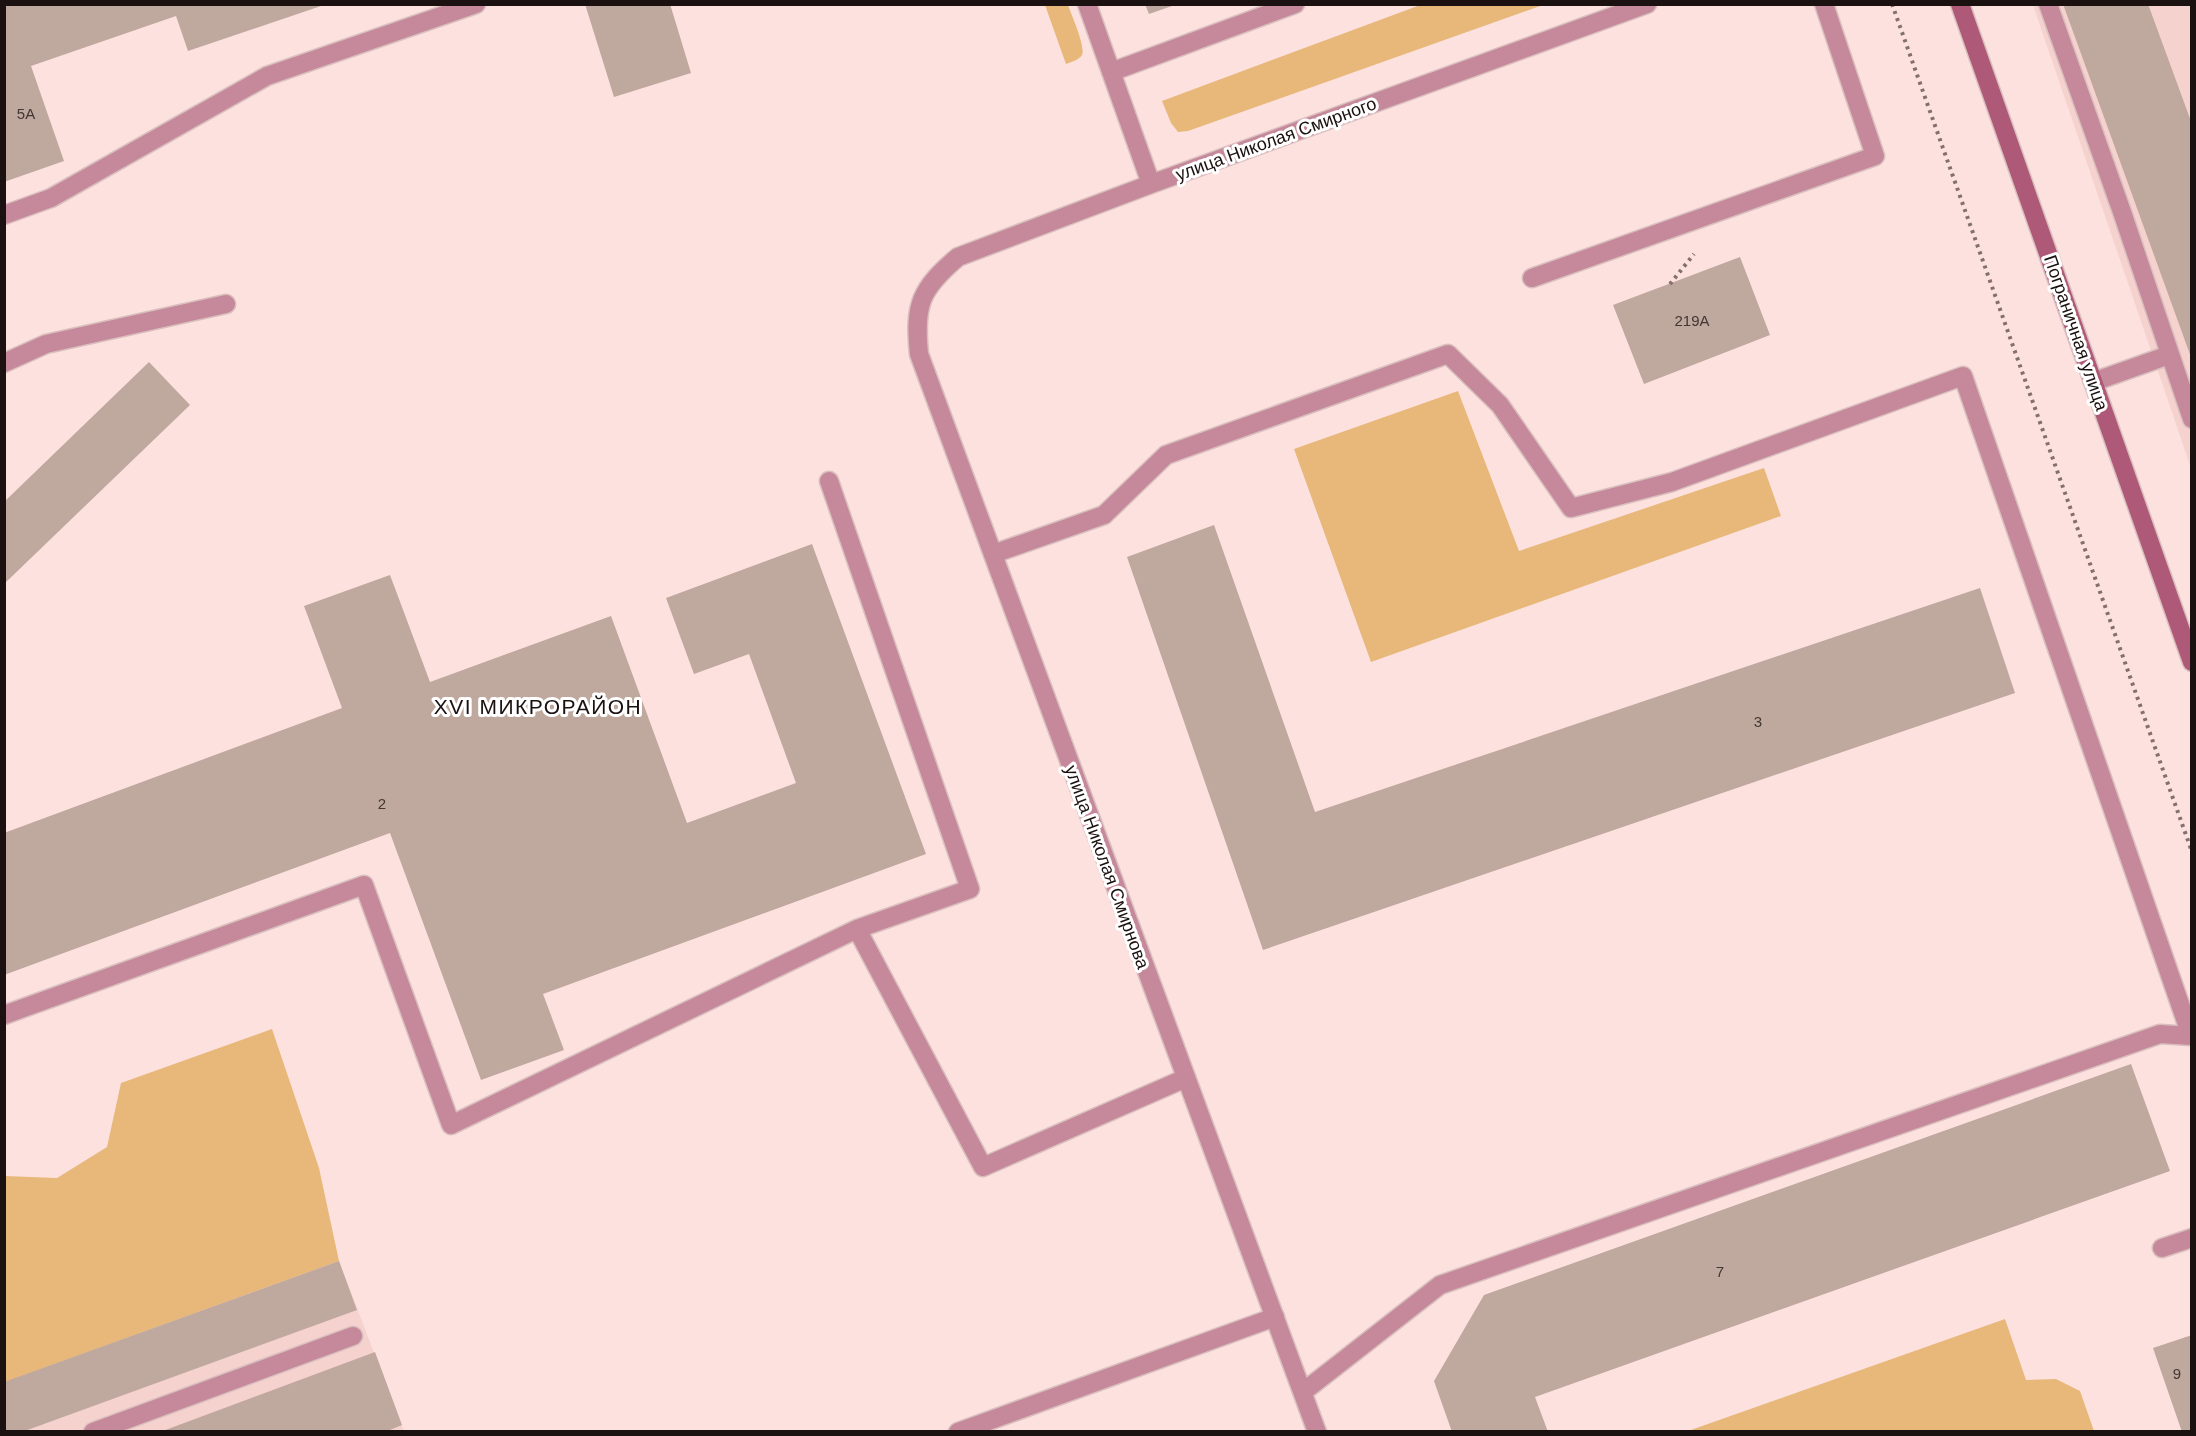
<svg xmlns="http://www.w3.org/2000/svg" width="2196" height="1436" viewBox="0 0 2196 1436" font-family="Helvetica,sans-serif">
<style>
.built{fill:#f6d2cf}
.green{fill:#e7b879}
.building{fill:#bfa89d}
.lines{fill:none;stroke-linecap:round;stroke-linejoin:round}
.lane-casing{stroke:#d9c0be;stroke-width:21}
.street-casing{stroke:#d9c0be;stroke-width:21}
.secondary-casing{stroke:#d9c0be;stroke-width:21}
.path{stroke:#81706e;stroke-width:4;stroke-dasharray:3 4.5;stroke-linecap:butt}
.lane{stroke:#c6899c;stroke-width:18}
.street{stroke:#c6899c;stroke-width:18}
.secondary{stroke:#af5978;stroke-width:18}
.labels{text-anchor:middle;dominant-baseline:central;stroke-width:6;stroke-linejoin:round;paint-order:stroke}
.number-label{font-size:15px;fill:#433733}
.street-label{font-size:18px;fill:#1a1110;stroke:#fff}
.quarter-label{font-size:21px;letter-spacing:1.5px;fill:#1a1110;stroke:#fff}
</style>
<rect width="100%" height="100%" fill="#fde1df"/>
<!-- built -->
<path class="built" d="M2033,5H2191V468Z
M339,1261L404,1431L5,1432V1382Z"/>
<!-- green -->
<path class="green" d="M1423,4L1543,5L1188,131L1178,132L1171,123L1162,101Z
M1045,5H1068C1071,14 1086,47 1082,55C1079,60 1071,62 1066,64Z
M1458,391L1519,551L1764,468L1781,516L1371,662L1294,449Z
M272,1029L319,1168L339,1261L5,1382V1176L57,1178L107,1147L121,1083Z
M2005,1319L2026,1380L2056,1379L2080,1391L2094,1431H1688Z"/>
<!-- building -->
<path class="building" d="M4,4H324V5L188,51L176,16L31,66L64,161L4,182Z
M585,4H670L691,73L614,97Z
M1145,4H1175V5L1149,14Z
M2063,4H2148L2192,124V360Z
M1740,257L1770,335L1644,384L1613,305Z
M149,362L190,405L4,584V502Z
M1214,525L1315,812L1980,588L2015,693L1263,950L1127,557Z
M812,544L926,854L543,994L564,1050L481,1080L390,833L4,975V833L342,708L304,606L390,575L430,682L611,616L687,823L796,783L749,654L694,674L666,598Z
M2131,1064L2170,1171L1535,1397L1548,1432H1452L1434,1381L1484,1295Z
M339,1261L357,1310L22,1432H4V1382Z
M2192,1335V1432H2182L2153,1348Z
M375,1352L402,1425L385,1432H160Z"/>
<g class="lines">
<!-- lane casing -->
<g class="lane-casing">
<path id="lane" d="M2048,4L2122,212L2192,419
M4,215L51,198L267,76L476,4
M1532,278L1875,156L1824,4
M4,363L46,344L226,304
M2093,382L2169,355
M993,554L1104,515L1166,455L1448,354L1500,405L1571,508L1672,482L1963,376L2191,1036L2160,1034L1440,1285L1303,1392
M857,929L983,1167L1186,1078
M4,1015L364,885L451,1125L857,929L970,889L829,481
M2162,1248L2192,1238
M93,1432L353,1336
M958,1432L1275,1317"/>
</g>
<!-- street casing -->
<g class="street-casing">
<path id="street" d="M1087,4L1151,184
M1111,72L1295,4
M1317,1432L919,354C914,305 920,289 958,257L1151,184L1647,4"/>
</g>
<!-- secondary casing -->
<g class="secondary-casing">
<path id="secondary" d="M1960,4L2192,662"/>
</g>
<!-- path -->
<path class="path" d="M1892,4L2192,852
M1670,284L1694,254"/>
<!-- lane -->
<use href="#lane" class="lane"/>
<!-- street -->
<use href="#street" class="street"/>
<!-- secondary -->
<use href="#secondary" class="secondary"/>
</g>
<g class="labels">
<!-- number labels -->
<g class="number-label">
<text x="26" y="113">5А</text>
<text x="1692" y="320">219А</text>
<text x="1758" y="721">3</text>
<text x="382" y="803">2</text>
<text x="1720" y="1271">7</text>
<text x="2177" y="1373">9</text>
</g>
<!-- street labels -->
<g class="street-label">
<text transform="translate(1276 139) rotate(-20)">улица Николая Смирного</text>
<text transform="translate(2076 333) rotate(71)">Пограничная улица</text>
<text transform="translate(1107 867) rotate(70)">улица Николая Смирнова</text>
</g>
<!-- quarter labels -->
<g class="quarter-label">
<text x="538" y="706">XVI МИКРОРАЙОН</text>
</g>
</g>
<!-- border -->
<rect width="2196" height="1436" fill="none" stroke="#1a1110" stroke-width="12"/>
</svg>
